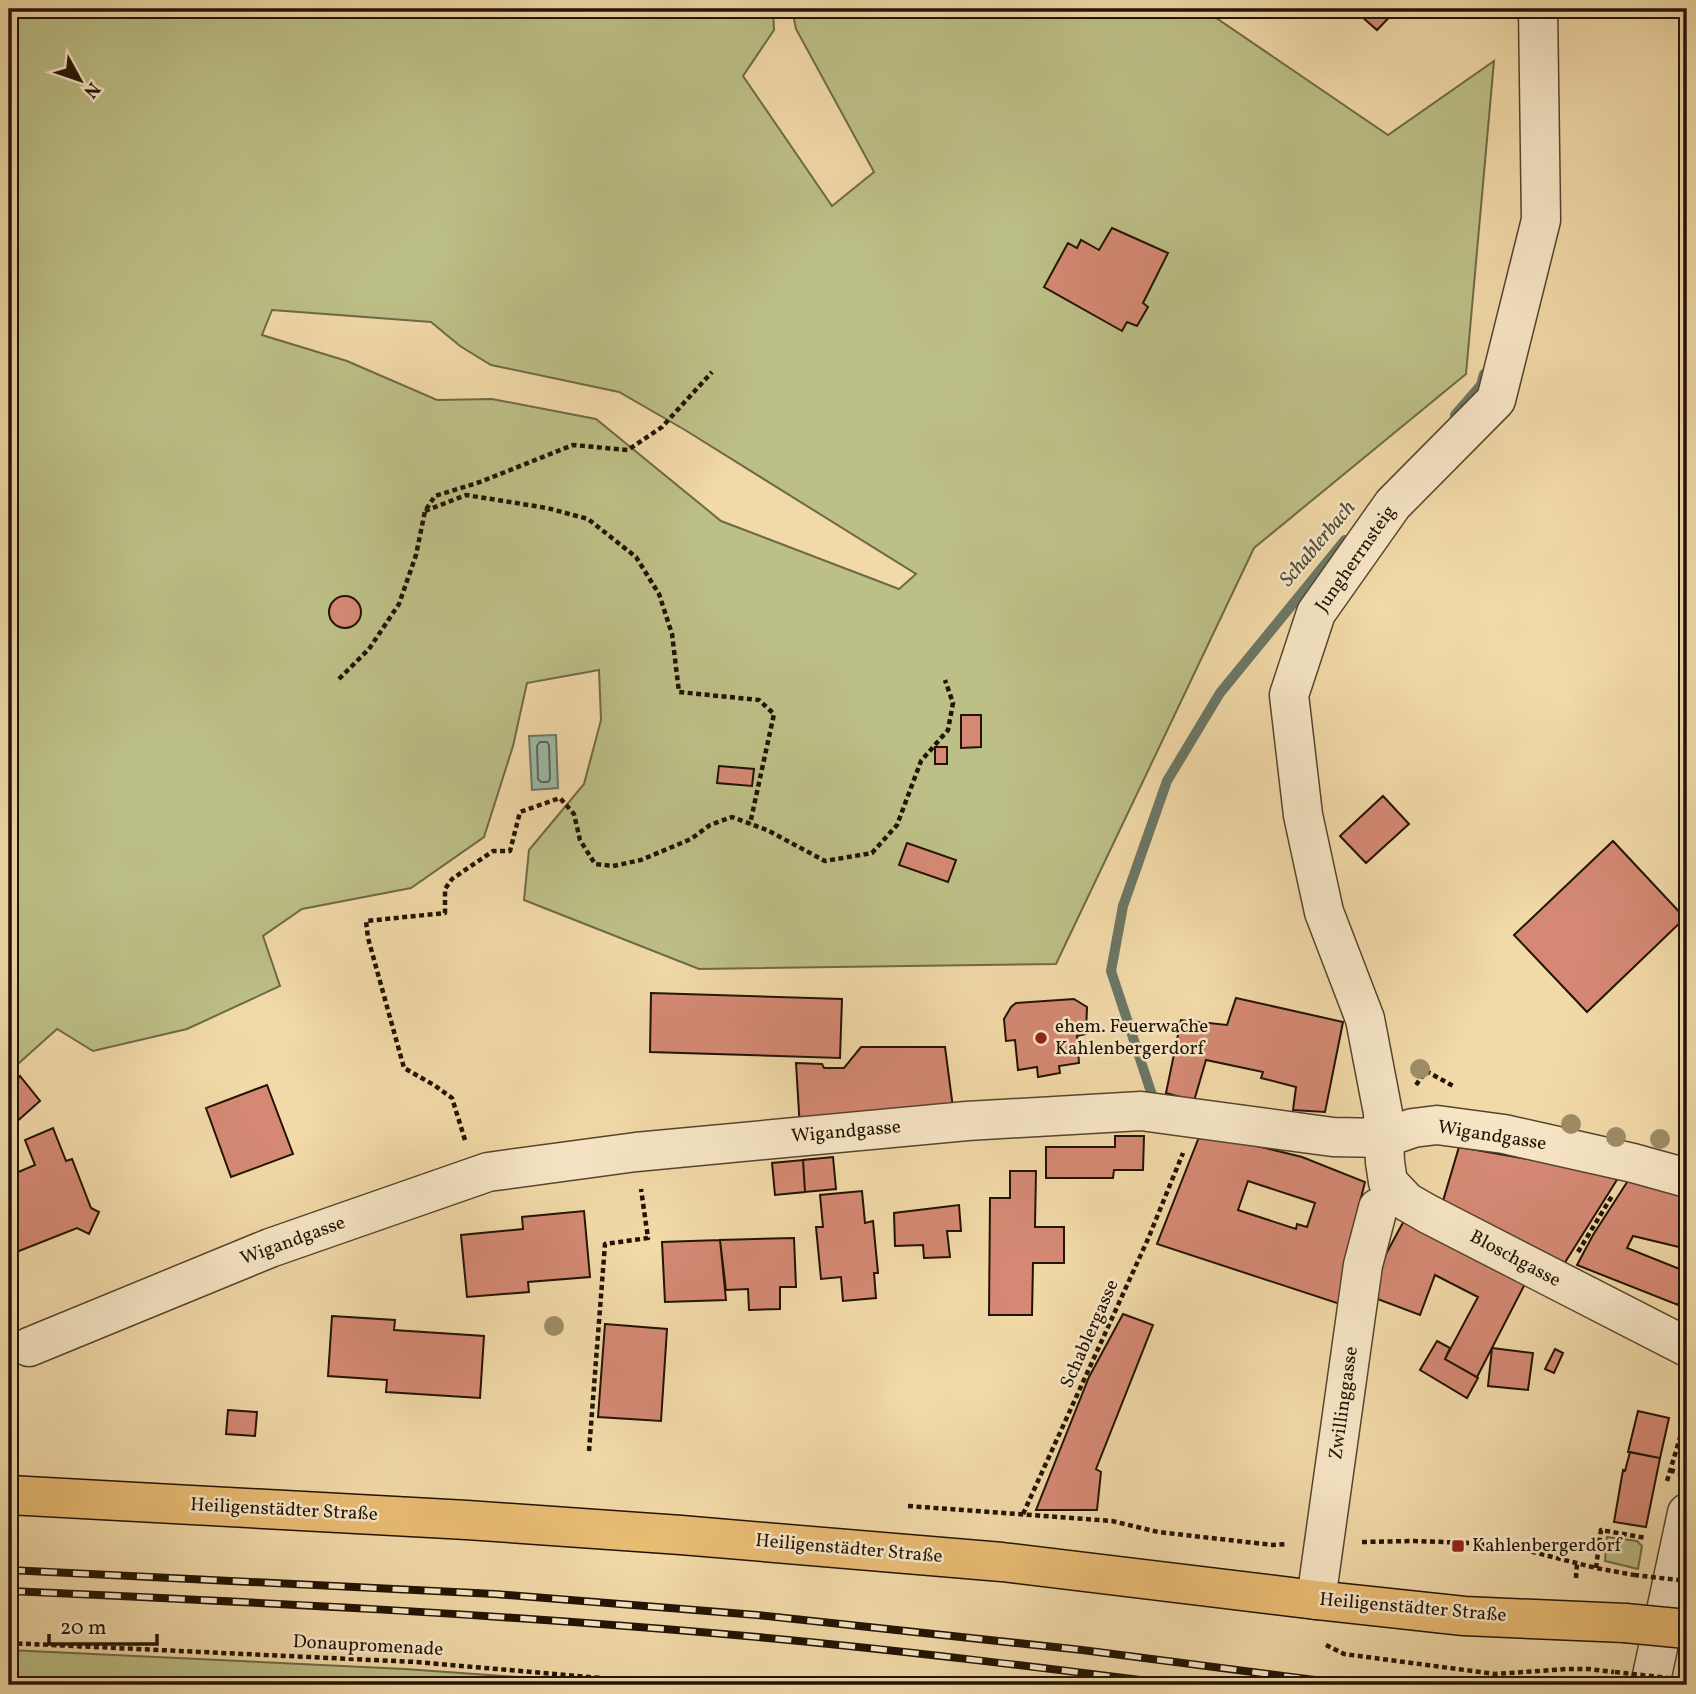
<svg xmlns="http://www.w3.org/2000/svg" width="1696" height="1694" viewBox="0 0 1696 1694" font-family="Vollkorn,serif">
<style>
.green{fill:#bcbf86;stroke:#6f6945;stroke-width:2;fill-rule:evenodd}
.water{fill:#9bbaa7;stroke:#6b7766;stroke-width:2}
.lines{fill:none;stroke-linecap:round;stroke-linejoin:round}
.shore{stroke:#5e6656;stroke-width:2}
.stream{stroke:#6b7766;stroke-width:10}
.building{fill:#d58974;stroke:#221304;stroke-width:2;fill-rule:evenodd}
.minor-casing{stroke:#56442d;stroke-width:41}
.major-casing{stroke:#221304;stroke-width:41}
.path{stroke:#221304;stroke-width:4.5;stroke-dasharray:5 3.5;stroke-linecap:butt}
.minor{stroke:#f7e6c6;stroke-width:38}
.major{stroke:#e9bc74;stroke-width:38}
.rail-casing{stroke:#221304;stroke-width:8}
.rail{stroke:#f7e6c6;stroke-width:5;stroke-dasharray:16;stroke-linecap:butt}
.major-bridge-casing{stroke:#221304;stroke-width:41;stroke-linecap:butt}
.path-bridge{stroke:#221304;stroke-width:4.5;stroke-dasharray:5 3.5;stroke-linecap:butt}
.major-bridge{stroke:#e9bc74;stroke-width:38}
.tree{fill:#9d8d67}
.poi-dot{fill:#8f2418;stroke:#f7e6c6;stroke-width:2.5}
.labels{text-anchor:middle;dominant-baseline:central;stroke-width:5;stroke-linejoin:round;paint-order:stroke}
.street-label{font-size:19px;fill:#221304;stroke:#f7e6c6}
.poi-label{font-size:19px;fill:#221304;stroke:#f7e6c6;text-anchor:start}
.water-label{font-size:21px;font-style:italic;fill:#4c4d3d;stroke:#f7e6c6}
</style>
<rect width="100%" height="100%" fill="#f2d9a8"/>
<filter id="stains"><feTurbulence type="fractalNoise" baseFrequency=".00286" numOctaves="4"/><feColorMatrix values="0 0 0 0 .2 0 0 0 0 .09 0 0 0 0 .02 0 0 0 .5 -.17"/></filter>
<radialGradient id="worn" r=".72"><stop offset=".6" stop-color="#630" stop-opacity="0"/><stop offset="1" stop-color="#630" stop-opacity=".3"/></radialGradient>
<!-- green -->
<path class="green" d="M9,9H773L774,30L743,76L832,206L874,172L796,29L792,9H1203L1388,135L1494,61L1466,374L1254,548L1056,964L699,969L524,900L529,850L584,784L601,720L599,670L527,683L513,746L484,837L411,888L302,909L263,936L280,986L187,1029L93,1051L57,1029L9,1072ZM272,310L431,322L460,346L491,365L619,392L685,430L916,574L899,589L721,521L596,419L492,399L437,400L347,361L262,335Z
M1607,1537L1637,1541L1642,1546L1638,1569L1605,1561Z
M9,1650L405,1669L631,1685H185L9,1681Z"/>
<!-- water -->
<path class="water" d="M556,735L558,788L532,790L529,736Z"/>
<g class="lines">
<!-- shore -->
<path class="shore" d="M540,742H547L549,745L550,779L548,782H541L538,779L537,746Z"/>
<!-- stream -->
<path class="stream" d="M1455,415L1481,385L1484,374
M1152,1095L1111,971L1123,906L1167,781L1220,693L1345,540"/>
</g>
<!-- building -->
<path class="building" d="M1353,9H1397L1377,30Z
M1112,228L1168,253L1143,303L1148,307L1137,326L1127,322L1122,331L1044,287L1068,243L1077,248L1081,240L1099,250Z
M329 612a16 16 0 1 1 32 0a16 16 0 1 1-32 0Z
M961,715H981V747L961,748Z
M935,747H947V764H935Z
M719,766L754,769L752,786L717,783Z
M1383,796L1409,824L1366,863L1340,836Z
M1613,841L1685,918L1587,1012L1514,935Z
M907,843L956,860L948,882L899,865Z
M651,993L842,999L840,1058L650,1052Z
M1236,998L1343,1022L1325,1112L1293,1110L1296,1087L1261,1078L1263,1072L1206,1060L1194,1101L1166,1093L1181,1020L1227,1025Z
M1074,999L1087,1007L1086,1034L1077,1036L1079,1063L1059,1066L1060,1073L1038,1077L1037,1067L1018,1070L1015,1040L1006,1041L1004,1019L1011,1007L1016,1003Z
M861,1047H945L953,1108L800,1129L796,1063L822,1064L824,1068H844Z
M20,1076L40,1101L14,1124L9,1118V1086Z
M267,1085L293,1154L231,1177L206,1108Z
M1687,1114V1164L1678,1162Z
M53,1128L66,1161L72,1159L91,1208L99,1212L89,1234L77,1228L9,1255V1176L35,1165L25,1140Z
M1115,1136H1144L1143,1170H1114L1113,1178H1046V1147H1115Z
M1199,1137L1249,1144L1302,1157L1365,1182L1352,1233L1343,1305L1157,1244ZM1248,1181L1315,1203L1307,1227L1297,1224L1296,1229L1238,1210Z
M1459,1147L1620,1175L1564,1264L1440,1211Z
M833,1157L836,1189L805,1192L803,1160Z
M803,1160L805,1192L775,1195L772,1163Z
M1010,1171H1036L1035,1227H1064V1263H1033L1032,1315H989L990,1198H1010Z
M1631,1176L1687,1188V1249L1633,1236L1627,1248L1687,1272V1276L1678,1305L1577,1265L1593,1235Z
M862,1191L865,1223L873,1221L878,1273H874L876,1298L843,1301L841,1277L821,1279L816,1227H823L820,1195Z
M959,1205L961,1231H947L950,1257L924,1258L923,1245L895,1246L894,1213Z
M584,1211L590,1277L528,1282L529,1292L467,1297L461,1235L523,1229L522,1217Z
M1406,1217L1528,1278L1477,1377L1445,1359L1478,1297L1435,1275L1420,1315L1372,1297L1386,1254Z
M794,1238L796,1287H780V1309L749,1310L748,1289L726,1290L720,1240Z
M720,1240L726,1300L665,1302L662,1242Z
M1687,1276V1308L1678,1305Z
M1123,1314L1153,1325L1096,1469L1101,1472L1097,1510H1036L1089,1377Z
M332,1316L395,1320L394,1330L484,1336L480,1398L386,1392L387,1380L328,1376Z
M605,1324L667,1329L661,1421L598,1417Z
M1437,1341L1450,1348L1445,1359L1478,1378L1467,1398L1420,1370Z
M1492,1348L1533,1353L1528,1390L1488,1386Z
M1555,1349L1563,1353L1554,1373L1545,1369Z
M228,1410L257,1412L255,1436L226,1434Z
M1638,1411L1669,1418L1660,1458L1628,1452Z
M1630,1452L1660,1458L1646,1527L1614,1522L1623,1470L1625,1471Z"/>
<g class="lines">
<!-- minor casing -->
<g class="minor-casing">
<path id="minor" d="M1538,9L1541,220L1496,400L1393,504L1316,613L1289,695L1303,815L1324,912L1365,1019L1383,1113L1385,1162L1388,1182L1407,1202L1428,1214L1687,1347
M29,1347L270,1248L488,1172L636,1152L967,1121L1141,1111L1333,1137L1384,1138L1413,1128L1437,1125L1504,1134L1633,1163L1687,1178
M1316,1600L1363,1265L1378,1208
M1650,1685L1687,1513"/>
</g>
<!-- major casing -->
<g class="major-casing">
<path id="major" d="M9,1495L467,1520L681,1535L1002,1562L1316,1600L1464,1616L1625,1623"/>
</g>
<!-- path -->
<path class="path" d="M425,511L466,495L547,508L588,519L636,557L659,594L672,634L679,692L759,700L774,714L750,824
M339,679L369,649L399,604L416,555L425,511L435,496L480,482L573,445L628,450L662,427L712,372
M1416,1085L1426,1071L1455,1087
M465,1140L452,1098L434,1085L404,1068L368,938L366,921L445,913V889L452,879L493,851H510L520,812L560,798L574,814L580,840L595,864L613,866L641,860L691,839L710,825L732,817L767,830L825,861L872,853L897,825L921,761L948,730L953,703L945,680
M1578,1252L1612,1196
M589,1451L605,1244L648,1238L641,1189
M1670,1470L1686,1475
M1667,1481L1682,1431L1687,1419
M908,1506L1112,1521L1158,1532L1273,1545L1287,1544
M1023,1514L1148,1239L1183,1153
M1362,1542L1414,1541L1472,1543L1521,1549L1596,1568L1634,1575
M1596,1568L1601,1530L1646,1538
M1576,1578L1577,1563
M9,1643L416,1662L682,1685
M1326,1645L1344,1654L1495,1674L1567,1669H1589L1614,1672"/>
<!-- minor -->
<use href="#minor" class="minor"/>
<!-- major -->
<use href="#major" class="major"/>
<!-- rail casing -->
<g class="rail-casing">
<path id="rail" d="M9,1570L495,1594L757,1615L1082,1650L1354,1685
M9,1591C255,1602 501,1614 746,1636C891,1649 1036,1667 1180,1685"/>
</g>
<!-- rail -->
<use href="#rail" class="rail"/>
<!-- major-bridge casing -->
<g class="major-bridge-casing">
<path id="major-bridge" d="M1625,1623L1687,1629"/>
</g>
<!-- path-bridge -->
<path class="path-bridge" d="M1634,1575L1687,1581
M1615,1672L1687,1680"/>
<!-- major-bridge -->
<use href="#major-bridge" class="major-bridge"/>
</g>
<!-- trees -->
<g class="tree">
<circle cx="1420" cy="1069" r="10"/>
<circle cx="1571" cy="1124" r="10"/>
<circle cx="1616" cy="1137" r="10"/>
<circle cx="1660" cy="1139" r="10"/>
<circle cx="554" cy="1326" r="10"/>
</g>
<!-- markers -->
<g class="poi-dot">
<circle cx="1041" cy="1038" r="7"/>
<rect x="1451" y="1539" width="14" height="14" rx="3.5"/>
</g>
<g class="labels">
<!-- street labels -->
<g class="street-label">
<text transform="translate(1356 559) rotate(-55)">Jungherrnsteig</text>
<text transform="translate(846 1132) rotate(-5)">Wigandgasse</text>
<text transform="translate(1492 1136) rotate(9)">Wigandgasse</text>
<text transform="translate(293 1241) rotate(-20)">Wigandgasse</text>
<text transform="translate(1515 1259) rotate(28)">Bloschgasse</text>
<text transform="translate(1090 1334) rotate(-66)">Schablergasse</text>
<text transform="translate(1344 1403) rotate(-82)">Zwillinggasse</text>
<text transform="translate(284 1510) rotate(3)">Heiligenstädter Straße</text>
<text transform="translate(849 1549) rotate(5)">Heiligenstädter Straße</text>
<text transform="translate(1413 1608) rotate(5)">Heiligenstädter Straße</text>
<text transform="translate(368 1646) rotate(3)">Donaupromenade</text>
</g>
<!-- poi labels -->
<g class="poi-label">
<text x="1055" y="1027">ehem. Feuerwache<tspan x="1055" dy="22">Kahlenbergerdorf</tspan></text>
<text x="1472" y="1546">Kahlenbergerdorf</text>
</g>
<!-- water labels -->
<g class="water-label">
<text transform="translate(1318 544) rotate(-50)">Schablerbach</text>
</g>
</g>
<!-- margin -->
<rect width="1696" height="1694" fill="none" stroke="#f2d9a8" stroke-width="35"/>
<rect x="10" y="10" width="1675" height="1673" fill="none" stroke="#221304" stroke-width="3.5"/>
<rect x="18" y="18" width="1661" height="1659" fill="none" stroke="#221304" stroke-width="2"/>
<!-- north arrow -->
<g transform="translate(80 80) rotate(130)" stroke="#f7e6c6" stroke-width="5" paint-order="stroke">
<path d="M0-5L12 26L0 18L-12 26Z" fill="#221304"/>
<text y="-10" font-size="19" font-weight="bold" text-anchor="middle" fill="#221304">N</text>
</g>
<!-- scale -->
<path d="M49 1634v10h108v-10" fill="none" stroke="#221304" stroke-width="3.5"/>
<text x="60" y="1634" font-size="21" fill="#221304" stroke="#f7e6c6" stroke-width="5" paint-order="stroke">20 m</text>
<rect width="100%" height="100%" filter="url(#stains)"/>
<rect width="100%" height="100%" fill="url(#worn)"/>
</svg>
